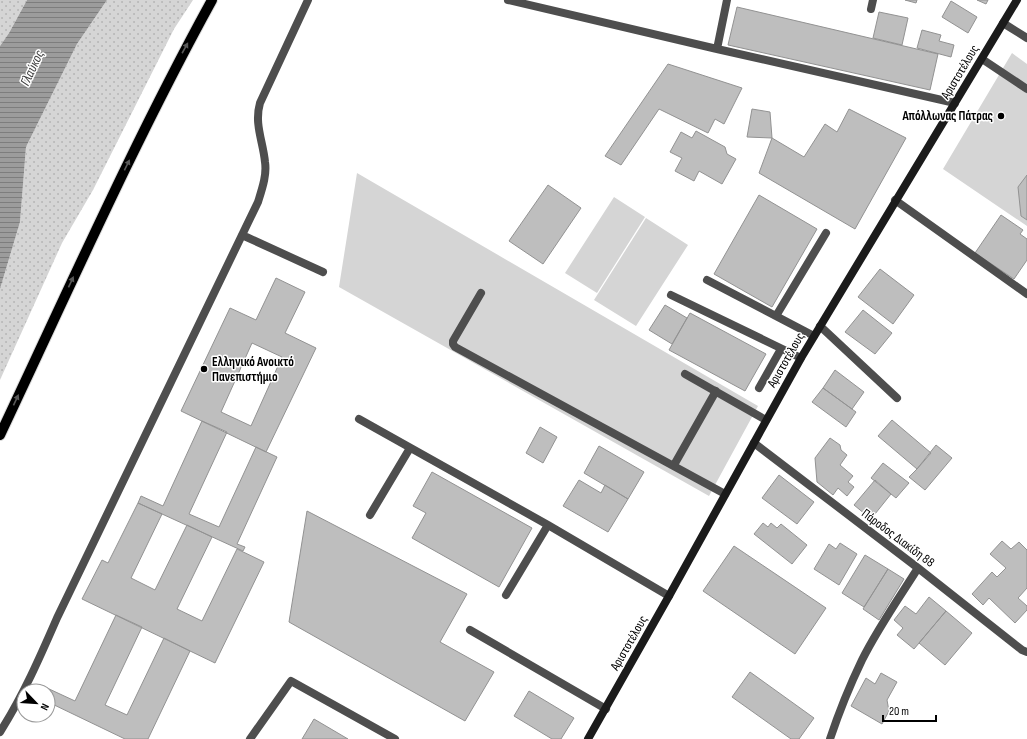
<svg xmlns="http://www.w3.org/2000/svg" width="1027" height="739" viewBox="0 0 1027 739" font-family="'Sofia Sans Condensed',sans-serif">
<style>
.grass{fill:url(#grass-dots)}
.pitch{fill:#d5d5d5}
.water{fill:url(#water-rules)}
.building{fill:#bebebe;stroke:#929292;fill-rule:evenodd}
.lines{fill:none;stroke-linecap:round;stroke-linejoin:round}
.primary-casing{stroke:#dbdbdb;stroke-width:12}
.lane{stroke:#4e4e4e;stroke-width:8}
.street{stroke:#4e4e4e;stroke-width:8}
.secondary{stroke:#1b1b1b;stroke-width:8}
.primary{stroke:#000;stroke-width:10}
.oneway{fill:#595959}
.poi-dot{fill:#000;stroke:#fff;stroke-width:1.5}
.labels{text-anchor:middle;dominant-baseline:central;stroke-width:3;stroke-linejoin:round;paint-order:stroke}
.street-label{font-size:13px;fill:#000;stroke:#fff}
.poi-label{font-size:13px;font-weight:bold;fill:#000;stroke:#fff;text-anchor:end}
.water-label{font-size:14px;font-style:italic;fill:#3d3d3d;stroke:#fff}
</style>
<defs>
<pattern id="grass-dots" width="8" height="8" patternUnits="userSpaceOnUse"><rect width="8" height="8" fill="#d5d5d5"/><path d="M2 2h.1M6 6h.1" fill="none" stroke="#b5b5b5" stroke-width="1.8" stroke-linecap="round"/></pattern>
<pattern id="water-rules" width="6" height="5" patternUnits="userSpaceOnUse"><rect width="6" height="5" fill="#9c9c9c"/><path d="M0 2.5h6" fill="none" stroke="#7d7d7d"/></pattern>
</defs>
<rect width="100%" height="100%" fill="#fff"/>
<!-- grass -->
<path class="grass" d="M0,0H27L9,33L0,46Z
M107,0H193L174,29L93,190L62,243L0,380V289L20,222L26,147L77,44Z"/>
<!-- pitch -->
<path class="pitch" d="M1012,53L1027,64V226L943,169Z
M357,173L758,406L709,496L339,287Z
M614,197L645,217L597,293L565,273Z
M646,218L688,245L636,326L594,300Z"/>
<!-- water -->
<path class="water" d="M27,0H107L77,44L26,147L20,222L0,289V46L9,33Z"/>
<!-- building -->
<path class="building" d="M905,0H917L916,3Z
M977,0H988L986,4Z
M951,1L977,17L968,33L942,17Z
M737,7L938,54L930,90L728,45Z
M879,12L908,18L902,45L873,38Z
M922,30L941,35L939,41L954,45L951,57L917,48Z
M668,64L742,88L724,124L715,119L708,133L659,109L621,165L605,156Z
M752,109L770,112L772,138L747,137Z
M849,109L906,138L855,229L759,173L772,138L804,157L825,124L837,132Z
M696,131L725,147L727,154L736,159L722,184L699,171L694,181L675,171L682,158L670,152L681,132L692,138Z
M1027,175V220L1021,216L1018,187Z
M548,185L581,208L543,264L509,241Z
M759,195L817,229L772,307L714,274Z
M1001,215L1023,230L1020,234L1027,239V260L1014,279L975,253Z
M880,269L914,295L893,324L858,297Z
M276,278L305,292L285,333L316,348L266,452L181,411L230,308L256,320ZM252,343L282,357L251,426L221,412Z
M665,305L687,318L672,344L649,330Z
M863,310L892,333L875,354L845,332Z
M690,313L766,354L745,391L669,350Z
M835,370L864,392L852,409L823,388Z
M823,388L856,412L846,427L812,402Z
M892,420L931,453L917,469L878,436Z
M202,421L227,432L189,514L219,527L256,447L277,457L237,544L245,547L243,551L138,503L141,496L163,506Z
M540,427L557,437L543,463L526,453Z
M830,438L840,445L841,450L847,455L840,465L853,476L848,482L854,487L847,496L838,488L833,495L817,482L815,458Z
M936,445L952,458L925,490L909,477L917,469Z
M599,446L644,472L628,499L584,473Z
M883,463L909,483L896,498L871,478Z
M432,472L532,528L499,587L412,538L426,513L413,506Z
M779,475L814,502L797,524L762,498Z
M579,480L601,493L605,485L628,499L608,532L563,506Z
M875,480L891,494L871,519L854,505Z
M138,503L162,514L131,578L155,590L187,525L212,537L177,609L202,621L237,549L264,562L215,663L82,599L102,560L108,563Z
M307,511L467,594L440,642L494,672L465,721L289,622Z
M763,523L768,527L771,523L777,528L781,524L807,545L792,564L754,534Z
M1002,541L1011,549L1019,542L1027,550V588L1018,598L1027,606V610L1015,623L989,598L983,605L972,594L992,572L997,577L1006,568L990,554Z
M840,543L857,554L839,585L814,569L829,544L836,549Z
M734,546L826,608L795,654L703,591Z
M865,555L888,569L864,607L842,593Z
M888,569L904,579L879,620L863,609Z
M929,597L946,611L914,649L897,635L903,628L894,620L905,606L916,614Z
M946,611L972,633L945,665L919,643Z
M116,615L142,627L105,705L127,715L164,638L190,651L148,739H125L48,702V691H46L47,688L75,701Z
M750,672L814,718L799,739H791L732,697Z
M881,673L897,682L887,700L889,711L882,724L851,706L866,678L875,684Z
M529,691L574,718L561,739H552L514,716Z
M314,719L348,739H302Z"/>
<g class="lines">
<!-- primary casing -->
<g class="primary-casing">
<path id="primary" d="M0,435C69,289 134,142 212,0"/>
</g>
<!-- lane -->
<path class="lane" d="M1003,23L1027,38
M982,59L1027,89
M895,200L1027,294
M242,235L323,272
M707,280L814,336
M481,293L453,341V344L455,347L725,494
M671,295L801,358
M776,316L826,233
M820,326L897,398
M685,374L766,420
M759,388L781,349
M359,419L548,525L669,596
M674,465L716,391
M370,515L410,448
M506,595L548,525
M470,630L606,709
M0,732C23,696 40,657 57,618L258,202C262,189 267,175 265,162C263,141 254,124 260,103L308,0
M250,739L291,681L395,739"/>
<!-- street -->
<path class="street" d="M508,0L717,49L955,103
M871,9L873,0
M717,49L727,0
M754,443L918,568L1022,650L1027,652
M830,739C839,712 850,685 862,660C878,628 899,598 918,568"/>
<!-- secondary -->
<path class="secondary" d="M588,739L669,596L801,358L1017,0"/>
<!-- primary -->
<use href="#primary" class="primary"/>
</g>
<!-- one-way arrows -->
<defs><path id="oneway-solid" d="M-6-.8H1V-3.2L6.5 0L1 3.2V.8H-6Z"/></defs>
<g class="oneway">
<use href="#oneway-solid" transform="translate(185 48) rotate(-61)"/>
<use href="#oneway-solid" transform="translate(127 165) rotate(-64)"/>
<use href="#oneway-solid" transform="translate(71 282) rotate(-65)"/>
<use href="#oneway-solid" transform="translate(16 400) rotate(-65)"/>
</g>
<!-- markers -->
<g class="poi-dot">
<circle cx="1001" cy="116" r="4"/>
<circle cx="204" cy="369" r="4"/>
</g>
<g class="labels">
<!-- street labels -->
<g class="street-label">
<text transform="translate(960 72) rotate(-59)">Αριστοτέλους</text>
<text transform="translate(786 360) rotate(-60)">Αριστοτέλους</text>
<text transform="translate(898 538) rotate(37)">Πάροδος Διακίδη 88</text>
<text transform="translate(629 643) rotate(-60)">Αριστοτέλους</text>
</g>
<!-- poi labels -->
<g class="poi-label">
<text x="993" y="116">Απόλλωνας Πάτρας</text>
<text x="212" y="362" text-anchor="start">Ελληνικό Ανοικτό<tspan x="212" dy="15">Πανεπιστήμιο</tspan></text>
</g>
<!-- water labels -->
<g class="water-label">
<text transform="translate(32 68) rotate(-65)">Γλαύκος</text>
</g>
</g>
<!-- north arrow -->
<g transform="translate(36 703) rotate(115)"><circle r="19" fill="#ffffff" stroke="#999999"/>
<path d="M0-3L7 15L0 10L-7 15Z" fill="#000000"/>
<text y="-6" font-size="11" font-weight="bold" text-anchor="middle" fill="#000000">N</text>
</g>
<!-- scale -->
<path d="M883 715v6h53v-6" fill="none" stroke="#000000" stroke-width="2"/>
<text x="889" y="715" font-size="12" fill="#000000" stroke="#ffffff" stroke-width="3" paint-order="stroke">20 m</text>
</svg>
